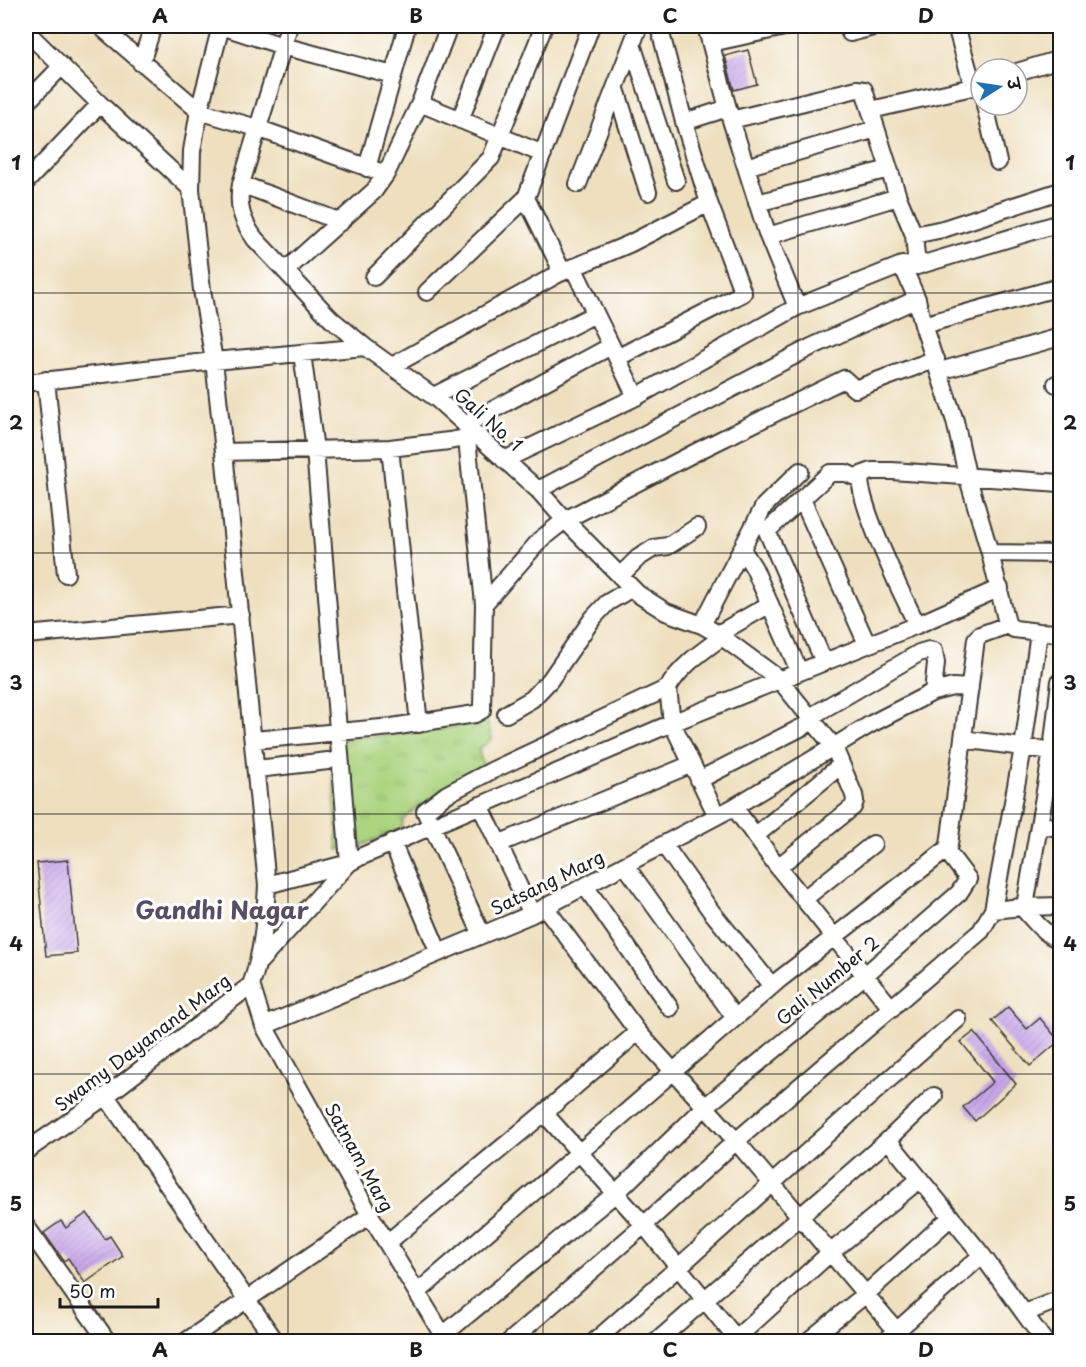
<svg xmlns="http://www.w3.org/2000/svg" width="1086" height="1367" viewBox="0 0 1086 1367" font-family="'Playpen Sans','Playpen Sans Deva',sans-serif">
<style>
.grass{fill:url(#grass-tufts);stroke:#64784e;stroke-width:1.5}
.building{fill:url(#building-hatch)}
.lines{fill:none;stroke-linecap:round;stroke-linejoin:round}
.minor-casing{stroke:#3c3934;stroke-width:20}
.minor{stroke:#fff;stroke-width:16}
.grid{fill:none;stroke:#1c1c1c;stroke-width:1.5;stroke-opacity:0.55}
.labels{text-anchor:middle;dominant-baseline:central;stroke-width:6;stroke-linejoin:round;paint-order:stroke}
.street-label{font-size:18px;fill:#1c1c1c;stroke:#fff}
.district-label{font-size:24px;font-weight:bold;fill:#584d64;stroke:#fff}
.neatline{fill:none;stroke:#1c1c1c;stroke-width:2}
.grid-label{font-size:20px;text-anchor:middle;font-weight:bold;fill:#1c1c1c}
</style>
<defs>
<pattern id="grass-tufts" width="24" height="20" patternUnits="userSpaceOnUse" patternTransform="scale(1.5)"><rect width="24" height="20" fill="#abd47f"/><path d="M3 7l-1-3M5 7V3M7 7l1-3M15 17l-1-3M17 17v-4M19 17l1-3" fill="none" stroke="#93b56d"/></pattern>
<pattern id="building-hatch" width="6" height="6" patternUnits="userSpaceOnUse" patternTransform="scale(1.5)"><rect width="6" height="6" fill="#c8a7e9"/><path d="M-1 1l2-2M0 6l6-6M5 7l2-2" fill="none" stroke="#ab8fc7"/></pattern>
</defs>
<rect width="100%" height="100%" fill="#fff"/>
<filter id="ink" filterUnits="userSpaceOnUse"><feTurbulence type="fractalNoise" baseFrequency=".0167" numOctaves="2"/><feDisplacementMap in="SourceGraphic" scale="12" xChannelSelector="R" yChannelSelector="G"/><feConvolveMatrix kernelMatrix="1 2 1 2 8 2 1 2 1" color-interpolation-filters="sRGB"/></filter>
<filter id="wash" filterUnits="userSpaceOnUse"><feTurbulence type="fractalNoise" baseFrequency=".008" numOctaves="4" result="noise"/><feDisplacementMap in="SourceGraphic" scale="24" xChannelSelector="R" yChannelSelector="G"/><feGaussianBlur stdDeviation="1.35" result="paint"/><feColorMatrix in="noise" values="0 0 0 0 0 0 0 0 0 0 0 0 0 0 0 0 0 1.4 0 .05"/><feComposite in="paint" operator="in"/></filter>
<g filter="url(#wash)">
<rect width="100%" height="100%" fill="#eedfbe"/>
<!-- grass -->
<path class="grass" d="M486,718L492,739L478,749L484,768L416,808L403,820L402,828L357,847L338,850L331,747L335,740C385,735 438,735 486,718Z"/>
<g id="blocks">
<!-- building -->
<path class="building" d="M748,50L757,84L734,90L725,56Z
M68,860L77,953L46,956L37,863Z
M1008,1007L1027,1029L1040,1018L1059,1041L1030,1066L992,1021Z
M974,1032L1016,1084L975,1121L963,1107L993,1082L961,1042Z
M87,1213L105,1239L110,1236L123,1256L85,1283L68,1258L64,1261L44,1233L61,1221L66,1228Z"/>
</g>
</g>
<g filter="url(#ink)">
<use href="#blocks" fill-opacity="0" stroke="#3c3934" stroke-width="1.5"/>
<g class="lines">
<!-- minor casing -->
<g class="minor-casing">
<path id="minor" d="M100,26L199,111L257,128L386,174L420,103L449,26
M221,26L199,111L192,151L191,189L202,290L214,361L224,452L267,885C265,920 263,952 251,985
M221,26L283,46L393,75
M289,26L241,184C237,206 242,221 255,239L331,319L365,347
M706,26L731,120L768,236L797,307
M956,26L973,86
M26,31L100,104
M850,33L877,26
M711,43L789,26
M632,44L676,181
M141,63L153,26
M1017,72L1060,59
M616,89L648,192
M26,103L62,66
M420,103L543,154
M985,105L998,162
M871,110L981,85
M460,120L497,26
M731,120L857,89L864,90L898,197L914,235L917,266L1060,223
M684,122L728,108
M746,167L876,129
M367,168L407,26
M26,182L100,104L191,189
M241,184L341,222
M578,184L639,26
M757,203L889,169
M914,235L943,229L1060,191
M768,236L898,197
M902,265L917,299L923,325
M573,267L636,397
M285,271L374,191L386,174
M558,274L629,244L709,203
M374,277L491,158L544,26
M427,292L526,198L591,26
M617,358L743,293L709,203L684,122L659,26
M392,366L558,274L559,265L526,198
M940,371L1060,337
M46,380L66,574
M26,383L214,361L365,347L437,399L538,490L565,520L638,594L666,612L702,625L718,634L779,679L834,747L854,795L855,801L853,807L778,867
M1056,384H1060
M434,396L595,314
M465,425L611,346
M390,448L419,724
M224,452L390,448L449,441L476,436
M504,460L636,397L797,307L902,265L917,266
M538,490L811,347L917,299
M802,499L867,644
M742,549L754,568L799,671
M990,553L1060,554
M620,576L638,558L654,548L668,546L697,527
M484,604L541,539L565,520L702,449L844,379L855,389L936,359
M1007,624L1014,629L1039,632
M702,625L764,506L800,471
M917,625C905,601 854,495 861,475L872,471H892L1060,483
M718,634L770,604
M26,635L241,615
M824,662L767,531L830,473H846L860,479
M668,688L672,723L717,816
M506,714L532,699L550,680L593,618L607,603L632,588
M810,717L919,653L929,650L934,651L936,663L933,692
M963,739L1060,752
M254,740L392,727L475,714L482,710L484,604L467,439
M257,769L328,761
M699,780L814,721
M480,805L532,914
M734,807L778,867L892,1009
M1047,826L1060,828
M755,836L841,765
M392,842L439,953
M498,844L692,764
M664,845L711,911L772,986
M625,865L735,1018
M267,885L349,863L315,450L302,353
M585,886L670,1008
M804,899L873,844
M1025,906L1052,751L1060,681
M545,907L638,1032L736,1141L906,1342
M1022,907C1033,920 1044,934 1060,940
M993,910L1022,907L1060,906
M482,935L425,811L447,794L491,771L668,688C680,666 703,651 722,637
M260,961L349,863L360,857L672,723L917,625L1000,588
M251,985L264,1026L370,1215L447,1342
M264,1026L532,914L734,807L871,724L933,692L953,687L970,688
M106,1096L276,1342
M544,1113L644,1225L739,1342
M26,1151L106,1096L251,985
M26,1226L108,1342
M387,1243L544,1113L638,1032
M982,1255L1045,1342
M417,1293L780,979L946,850L949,845L976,639L980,635L1005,626L1007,623L990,553L967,475L955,421L923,325L1060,287
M1025,1313L1060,1299
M443,1335L616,1193L706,1106L864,976L959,893L968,879L946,850
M185,1342L370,1215
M509,1342L644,1225L736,1141L981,931L993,910L1023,748L1039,632L1060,633
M594,1342C716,1235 835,1125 958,1019
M656,1342L888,1140L934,1096
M732,1342L830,1253L920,1179
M807,1342L866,1294L950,1218
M884,1342L982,1255L888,1140"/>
</g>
<!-- minor -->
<use href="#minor" class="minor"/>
</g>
</g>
<!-- grid -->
<path class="grid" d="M288,26V1342M543,26V1342M798,26V1342M26,293H1060M26,553H1060M26,814H1060M26,1074H1060"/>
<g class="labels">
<!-- street labels -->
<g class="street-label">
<text transform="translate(489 419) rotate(42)">Gali No. 1</text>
<text transform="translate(547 882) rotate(-26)">Satsang Marg</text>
<text transform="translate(827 980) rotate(-40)">Gali Number 2</text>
<text transform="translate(142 1042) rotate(-37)">Swamy Dayanand Marg</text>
<text transform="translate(360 1157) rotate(61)">Satnam Marg</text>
</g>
<!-- district labels -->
<g class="district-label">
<text x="222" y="909">Gandhi Nagar</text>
</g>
</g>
<!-- margin -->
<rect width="1086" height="1367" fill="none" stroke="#fff" stroke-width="66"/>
<!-- north arrow -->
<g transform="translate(999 87) rotate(78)"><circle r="28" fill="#ffffff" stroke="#a4a4a4" stroke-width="1.5"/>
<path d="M0-4.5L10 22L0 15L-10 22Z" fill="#1f6fb2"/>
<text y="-9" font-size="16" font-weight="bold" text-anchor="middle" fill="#1c1c1c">उ</text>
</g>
<!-- scale -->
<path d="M60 1298v9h98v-9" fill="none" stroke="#1c1c1c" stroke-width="3"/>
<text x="69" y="1298" font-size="18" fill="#1c1c1c" stroke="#ffffff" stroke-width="4.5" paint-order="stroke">50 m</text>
<rect x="33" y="33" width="1020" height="1301" class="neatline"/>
<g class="grid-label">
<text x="160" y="23">A</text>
<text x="416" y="23">B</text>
<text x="670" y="23">C</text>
<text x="926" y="23">D</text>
<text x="16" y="170">1</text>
<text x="1070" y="170">1</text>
<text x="16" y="430">2</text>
<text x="1070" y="430">2</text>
<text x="16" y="690">3</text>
<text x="1070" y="690">3</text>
<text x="16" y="951">4</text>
<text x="1070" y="951">4</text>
<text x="16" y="1211">5</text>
<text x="1070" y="1211">5</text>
<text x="160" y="1357">A</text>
<text x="416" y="1357">B</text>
<text x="670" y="1357">C</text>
<text x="926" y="1357">D</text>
</g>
</svg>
